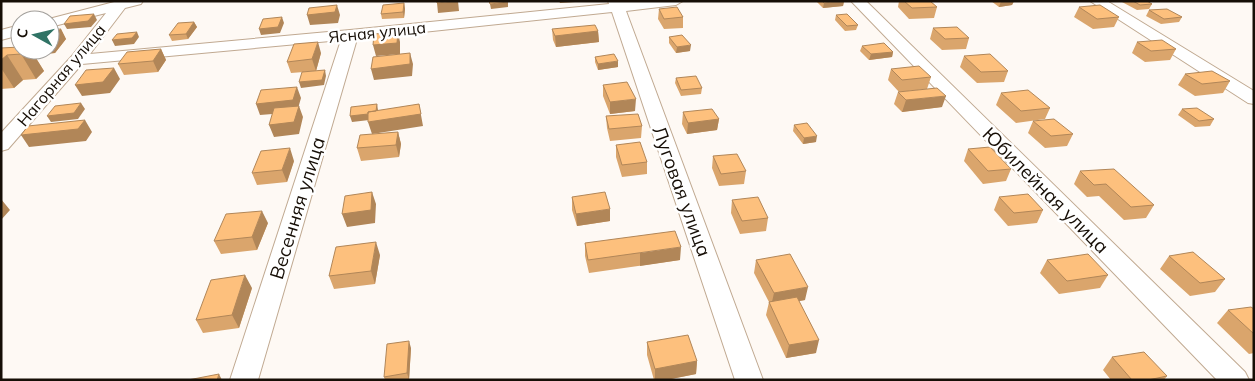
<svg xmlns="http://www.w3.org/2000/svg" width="1255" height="381" viewBox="0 0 1255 381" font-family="Mulish,sans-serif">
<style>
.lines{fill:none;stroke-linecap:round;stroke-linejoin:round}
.street-casing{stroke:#c0a991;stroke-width:2}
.street{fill:#fff;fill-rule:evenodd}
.wall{fill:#daa56c}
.shaded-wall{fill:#b18658}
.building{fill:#fdc07d;stroke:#b18658}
.labels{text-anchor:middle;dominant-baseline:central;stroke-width:5;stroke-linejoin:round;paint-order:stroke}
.far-street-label{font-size:16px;fill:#160e06;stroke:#fff}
.street-label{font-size:19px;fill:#160e06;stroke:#fff}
</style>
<rect width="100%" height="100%" fill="#fef9f4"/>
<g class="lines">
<!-- street casing -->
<g class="street-casing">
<path id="street" d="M118,1H143L141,4L125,8L90,54L350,30L609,4L608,1H683L676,5L626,11L763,380H735L612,12L357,39L258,380H230L341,40L82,64L8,149L1,151V133L71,57L106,13L50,27V20H45Z
M851,1H866L1245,372L1249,380H1217Z
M1090,1H1107L1254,91V104L1248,103Z
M20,25V35L1,40V30Z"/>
</g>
<!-- street -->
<use href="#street" class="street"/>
</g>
<!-- wall -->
<path class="wall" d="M816,1H844L843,6L823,8Z
M899,1H930L937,7L934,18L909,19L898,7Z
M991,1H1014L1012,5L999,7Z
M1123,1H1147L1152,4L1149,9L1137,10L1122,2Z
M404,3L405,9L404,18L382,19L381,14Z
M1079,7L1119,17L1114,27L1093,29L1074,17Z
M659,9L683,17V28L664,29L658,19Z
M1149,10L1182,17L1179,22L1161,24L1146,16Z
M836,15L858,25L856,30L845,31L835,20Z
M194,22L197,27L188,39L172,41L169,35Z
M933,28L969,38L966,49L942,50L930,39Z
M61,29L66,39L55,53L34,55L44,71L36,79L23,80L14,88L1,89V48L20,50Z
M552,29L598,31L599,42L556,47L553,40Z
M669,37L690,51L676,53L669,43Z
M1137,42L1176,49L1170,60L1145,62L1132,53Z
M862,46L893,52L892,57L869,60L860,51Z
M161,49L166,60L158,72L124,75L118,64Z
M321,53L316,71L291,73L287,62Z
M964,56L1008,71L1004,82L977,83L960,67Z
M595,57L618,67L598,70L595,62Z
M891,69L931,77L927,89L899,92L888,80Z
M1185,74L1230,81L1223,93L1195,96L1178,85Z
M676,78L702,88L701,94L681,96L675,83Z
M603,85L635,111L610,114L603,96Z
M898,92L942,107L902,112L894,104Z
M1001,93L1050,108L1045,119L1016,123L996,105Z
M1182,109L1214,119L1210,126L1195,127L1178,115Z
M683,112L719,119L717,130L687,134L682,124Z
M606,116L642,126L641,138L610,141L607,128Z
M1033,121L1073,134L1067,146L1045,148L1028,133Z
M794,125L816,142L803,144L793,131Z
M398,132L401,144L399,157L361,161L357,148Z
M616,145L647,162V174L622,177L616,157Z
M968,149L1011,169L1006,181L983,184L964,161Z
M713,156L746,171L744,184L719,186L712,168Z
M294,161L287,182L257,185L252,173Z
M1080,171L1154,205L1146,218L1124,220L1099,196L1087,197L1074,184Z
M572,197L610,221L577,226L572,210Z
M999,197L1043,210L1037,223L1008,226L994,210Z
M732,200L768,218L766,231L740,234L731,213Z
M268,223L257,250L221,254L214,241Z
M585,243L680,260L589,273L585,256Z
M380,255L375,284L334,289L329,276Z
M1169,256L1225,279L1215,292L1190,296L1160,269Z
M756,260L805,300L799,301L816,353L786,358L766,315L769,302L754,273Z
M1047,260L1108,275L1100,288L1059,294L1040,273Z
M252,288L239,328L203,333L196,320Z
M1254,309V353L1249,354L1217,323L1228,310Z
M647,342L697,361L696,374L666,380H654L647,355Z
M411,348L409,380H385L384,377Z
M1112,357L1167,376L1164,380H1111L1103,370Z"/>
<!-- shaded-wall -->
<path class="shaded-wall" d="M458,1L459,11L438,13L437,3Z
M559,1H575V2L560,3Z
M840,1H844L843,6L823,8L824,3Z
M1001,1H1014L1012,5L999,7Z
M508,2V7L491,9L490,4Z
M404,3L405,9L404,18L403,12Z
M337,5L340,15L338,23L310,25L307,15Z
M94,14L97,20L91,27L67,29L64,24Z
M282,17L284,23L280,33L261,35L259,29Z
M194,22L197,27L188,39L186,34Z
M61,29L66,39L55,53L34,55L44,71L36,79L21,54L25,50H50V40Z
M598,31L599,42L556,47L555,36Z
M137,32L139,37L134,44L115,46L112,40Z
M398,32L400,42V54L376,56L373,45Z
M318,42L321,53L316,71L312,59Z
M691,45L690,51L676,53L677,47Z
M161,49L166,60L158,72L153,61Z
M893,52L892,57L869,60L871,54Z
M410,53L413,64L412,76L374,80L371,69Z
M7,55L23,80L14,88L1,68V60Z
M618,61V67L598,70V64Z
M114,68L120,79L110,93L82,96L75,85Z
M325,70L326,76L324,85L301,88L299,82Z
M297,87L301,98L297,112L260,115L256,104Z
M946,96L942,107L902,112L906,100Z
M636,99L635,111L610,114V102Z
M81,103L85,109L78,119L51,122L47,116Z
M377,104L378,110V119L352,122L350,116Z
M419,104L423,126L372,134L368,122Z
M299,106L303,117L299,134L274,137L269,125Z
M719,119L717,130L687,134L688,123Z
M85,120L92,132L86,141L29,147L21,135Z
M398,132L401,144L399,157L396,145Z
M817,136L816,142L803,144L804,138Z
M290,148L294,161L287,182L282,170Z
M372,192L376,204L375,223L347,227L342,214Z
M1,199L10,210L1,220Z
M610,209V221L577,226L576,214Z
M262,211L268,223L257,250L252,237Z
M376,242L380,255L375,284L371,271Z
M681,247L680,260L640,266V253Z
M245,275L252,288L239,328L232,315Z
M808,287L805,300L771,306L774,293Z
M819,340L816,353L786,358L789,345Z
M409,341L411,348L409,380L407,373Z
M697,361L696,374L666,380H655V369Z
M219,374L222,380H217Z"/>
<!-- building -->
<path class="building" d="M437,1H457L437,3Z
M489,1H507L508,2L490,4Z
M822,1H840L824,3Z
M904,1H930L937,7L912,8Z
M1133,1H1147L1152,4L1140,5Z
M404,3L403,12L381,14L383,5Z
M337,5L335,12L307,15L309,8Z
M1100,5L1119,17L1097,19L1079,7Z
M677,7L683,17L664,19L659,9Z
M1167,9L1182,17L1164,19L1149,10Z
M94,14L88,21L64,24L70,16Z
M847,14L858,25L847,26L836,15Z
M282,17L278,27L259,29L263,19Z
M194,22L186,34L169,35L178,23Z
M595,25L598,31L555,36L552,29Z
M957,27L969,38L945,39L933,28Z
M61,29L50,40V30Z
M137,32L132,38L112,40L117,34Z
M398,32L397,43L373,45L374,34Z
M682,35L691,45L677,47L669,37Z
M1162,40L1176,49L1151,51L1137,42Z
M318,42L312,59L287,62L294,44Z
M884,43L893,52L871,54L862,46Z
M20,47V50H25L21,54L7,55L1,60V48Z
M161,49L153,61L118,64L127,52Z
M410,53V64L371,69L373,57Z
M614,54L618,61L598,64L595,57Z
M990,54L1008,71L981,72L964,56Z
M919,66L931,77L902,80L891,69Z
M114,68L103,82L75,85L86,70Z
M325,70L322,80L299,82L302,72Z
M1212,71L1230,81L1202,84L1185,74Z
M696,76L702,88L681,90L676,78Z
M627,82L636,99L610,102L603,85Z
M297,87L293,100L256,104L261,90Z
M937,88L946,96L906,100L898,92Z
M1028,90L1050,108L1021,111L1001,93Z
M81,103L74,113L47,116L55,106Z
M377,104L376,111L368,112V114L350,116L351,107Z
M419,104L421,114L368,122V112Z
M299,106L294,122L269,125L274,108Z
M1197,108L1214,119L1199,121L1182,109Z
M712,109L719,119L688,123L683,112Z
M638,114L642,126L609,129L606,116Z
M1054,119L1073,134L1051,136L1033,121Z
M85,120L78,129L21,135L28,126Z
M807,123L817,136L804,138L794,125Z
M398,132L396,145L357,148L360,135Z
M640,142L647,162L622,165L616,145Z
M990,147L1011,169L988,171L968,149Z
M290,148L282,170L252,173L261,151Z
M737,154L746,171L721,174L713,156Z
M1114,169L1154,205L1131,207L1106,184L1094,185L1080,171Z
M372,192L371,210L342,214L345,196Z
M605,192L610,209L576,214L572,197Z
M1028,194L1043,210L1014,213L999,197Z
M758,197L768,218L742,221L732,200Z
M262,211L252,237L214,241L226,214Z
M675,231L681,247L588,260L585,243Z
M376,242L371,271L329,276L336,247Z
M1193,252L1225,279L1200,283L1169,256Z
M790,254L808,287L774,293L756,260Z
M1088,254L1108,275L1067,281L1047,260Z
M245,275L232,315L196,320L211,280Z
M797,297L819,340L789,345L769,302Z
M1251,307L1254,309V334L1228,310Z
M688,335L697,361L655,369L647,342Z
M409,341L407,373L384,377L387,344Z
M1144,352L1167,376L1148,380H1132L1112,357Z
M219,374L217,380H188Z"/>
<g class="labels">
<!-- far-street labels -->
<g class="far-street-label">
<text transform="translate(377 32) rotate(-6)">Ясная улица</text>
<text transform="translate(61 75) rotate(-50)">Нагорная улица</text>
</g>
<!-- street labels -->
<g class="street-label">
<text transform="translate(1046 190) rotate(45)">Юбилейная улица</text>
<text transform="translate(682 191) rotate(70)">Луговая улица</text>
<text transform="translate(297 208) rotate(-73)">Весенняя улица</text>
</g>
</g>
<!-- border -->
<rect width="1255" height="381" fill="none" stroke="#160e06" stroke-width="5"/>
<!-- north arrow -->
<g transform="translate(35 35) rotate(278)"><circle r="24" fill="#ffffff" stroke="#a29f9b"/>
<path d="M0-4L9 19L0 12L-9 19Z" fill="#307365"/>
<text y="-8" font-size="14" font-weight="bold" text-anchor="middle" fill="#160e06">С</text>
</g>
</svg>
